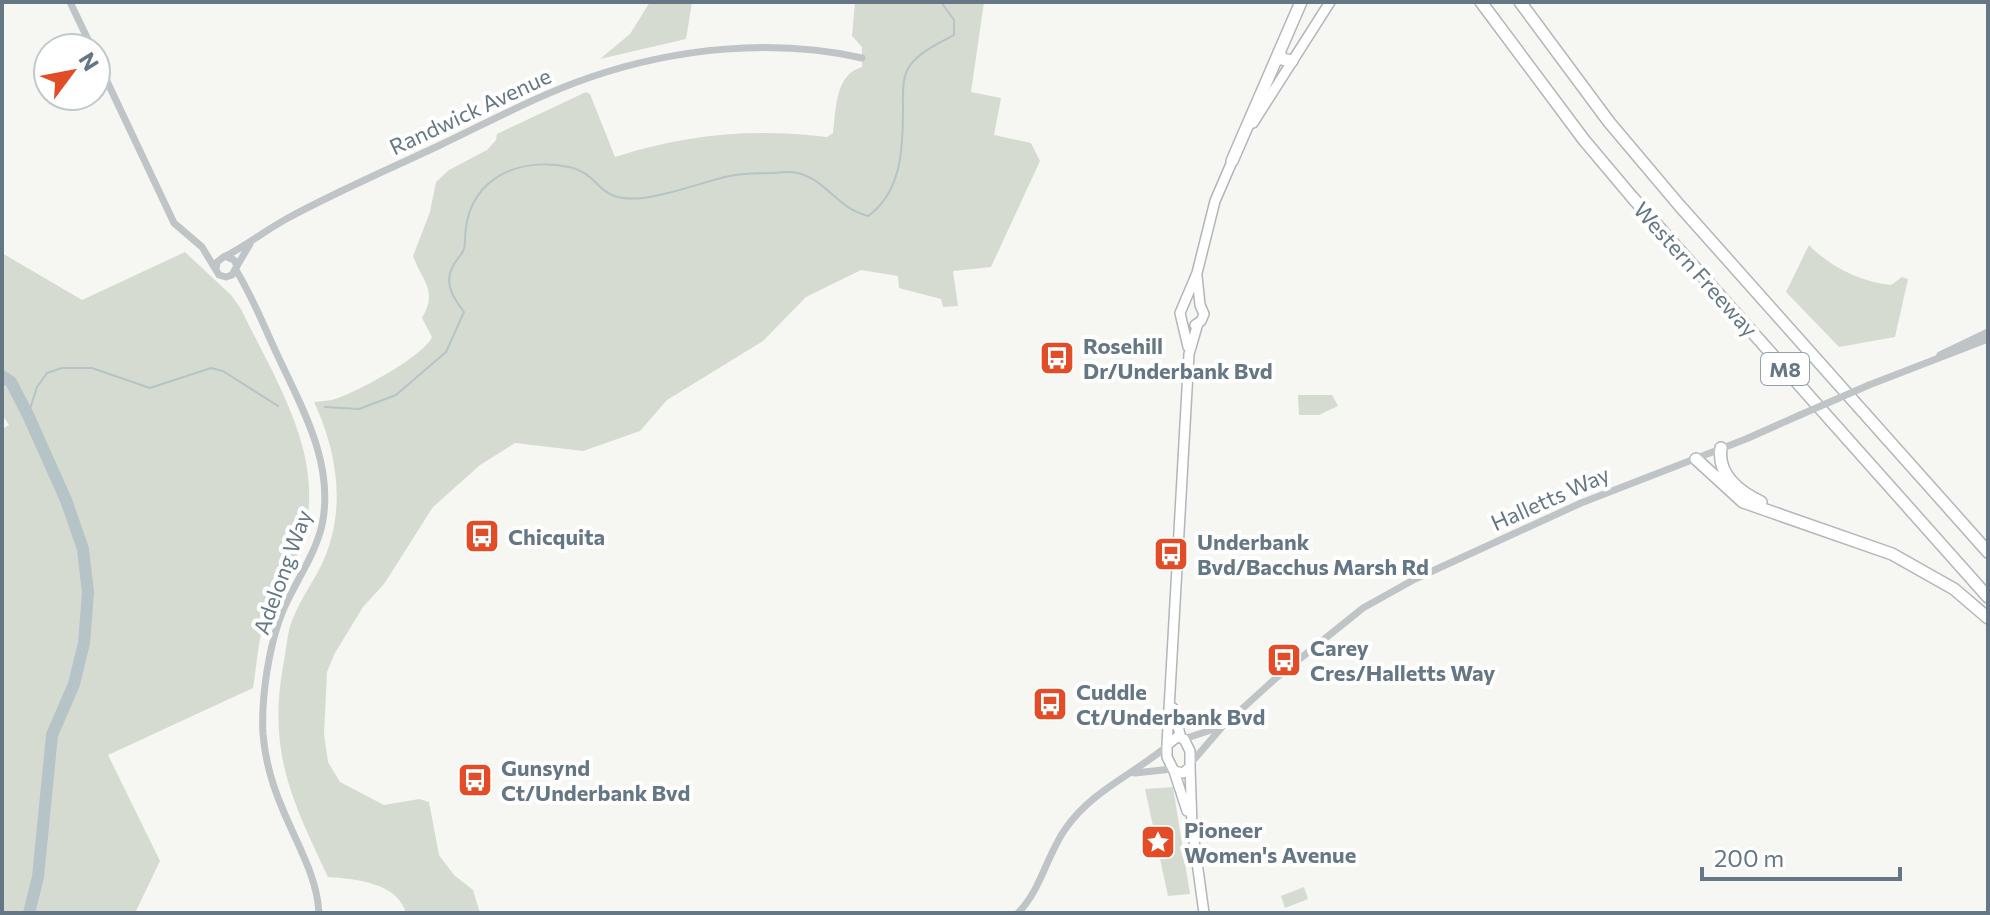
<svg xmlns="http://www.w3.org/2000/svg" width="1990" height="915" viewBox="0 0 1990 915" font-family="Commissioner,sans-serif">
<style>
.green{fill:#d6dbd2}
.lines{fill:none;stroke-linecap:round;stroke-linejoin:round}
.stream{stroke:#b6c3c7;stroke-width:2}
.river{stroke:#b6c3c7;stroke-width:12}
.major-casing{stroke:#b1b6ba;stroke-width:12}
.highway-casing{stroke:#b3b7ba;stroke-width:14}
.minor{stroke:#bfc4c7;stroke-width:7}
.major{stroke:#fff;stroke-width:9}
.highway{stroke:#fff;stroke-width:11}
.minor-bridge{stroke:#bfc4c7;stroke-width:7}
.labels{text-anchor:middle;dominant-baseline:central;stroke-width:8;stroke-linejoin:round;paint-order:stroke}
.shield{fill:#fff;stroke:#93a0a9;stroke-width:2}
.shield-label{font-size:20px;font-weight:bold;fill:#657784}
.street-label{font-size:22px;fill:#657784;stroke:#fff}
.poi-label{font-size:22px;font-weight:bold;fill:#657784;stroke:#fff;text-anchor:start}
</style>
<rect width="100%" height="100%" fill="#f6f6f3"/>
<!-- green -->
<path class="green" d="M650,2H692L686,39L600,59L630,34Z
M855,2H984L971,92L1001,98L994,135L1031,143L1040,161L991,267L953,271L958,306L943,307L941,299L899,288L898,276L861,270L806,297L763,341L667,400L640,431L583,451L515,443L480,465L433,507L384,584L363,607L335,653L327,672L324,734L328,762L340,782L384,805L419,799L429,802L439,855L454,875L473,890L480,913H406C397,882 355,879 328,877C291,798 267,751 284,661C286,650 287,637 290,626C297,605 311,585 321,566C347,512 338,454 314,402C319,401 327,401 332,400C354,394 423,357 432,337L422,318C438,290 423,283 413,256L430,212L436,182L449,170L487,150L496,140L497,134L586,92L590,94L615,157C686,134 753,128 827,137L833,133C836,110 835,74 862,67V47L852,36Z
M1809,245C1830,267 1861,282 1891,285L1902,277L1908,279L1895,337L1839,347L1786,292Z
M185,252L231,295L241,309C276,382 330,461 301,544C293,570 275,591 266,616C258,638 257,665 253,688L108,755L160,861L135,913H2V429L9,425L2,414V253L82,300Z
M1298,395H1332L1338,406L1319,415H1299Z
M1173,787L1190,894L1168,896L1145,789Z
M1304,887L1308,899L1285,908L1281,896Z"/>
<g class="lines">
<!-- stream -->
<path class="stream" d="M325,407L359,409L396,395L446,352L464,312C454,299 444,284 452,268C457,257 465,254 465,242C465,182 513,156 569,167C604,175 594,203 643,198C672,194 697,184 725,177C741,173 758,173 774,173C781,172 790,171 798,173C828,181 835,207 868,216C902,192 903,147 903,109C903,99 902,82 906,73C913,54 938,44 954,35V20L941,2
M28,415L37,387L47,373L62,368H92L150,388L211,368L223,371L278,406"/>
<!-- river -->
<path class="river" d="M2,376L11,382L28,415L66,500L83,549L88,593L84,643L74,684L52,735L38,877L29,913"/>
<!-- major casing -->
<g class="major-casing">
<path id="major" d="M1253,123L1330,2
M1195,325L1201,321L1204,314L1200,305L1197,276
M1188,347L1180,313L1197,273L1215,201L1234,157
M1173,708L1181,738
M1177,737L1184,739L1190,751V767L1183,773L1174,771L1167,757V745Z
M1167,745L1189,354L1198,323
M1190,767L1192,826L1204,913
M1174,771L1187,811"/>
</g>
<!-- highway casing -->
<g class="highway-casing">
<path id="highway" d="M1481,2L1584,140L1632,197L1988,597
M1520,2L1609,122L1679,205L1988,552
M1279,52L1282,59L1292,61
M1232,161L1301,2
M1721,448C1717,475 1740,492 1761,502
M1696,459L1743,502L1892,554L1954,589L1988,618"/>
</g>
<!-- minor -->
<path class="minor" d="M70,2L92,48
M96,58L174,223L202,247L219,275L226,277L232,275L237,266L234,260L225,256L217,262L216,269
M226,256C247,245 266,230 288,218C336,192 387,170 436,147C487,123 538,95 591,77C676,48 774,38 862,58
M237,266L250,244
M236,270C252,296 263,324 276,352C301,406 335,463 322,525C315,555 296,581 284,608C269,642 261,698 263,734C265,759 273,787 283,810C297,844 317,876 319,913
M1940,355L1988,332
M1869,385L1988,339
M1184,739L1220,727
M1191,763L1222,727L1276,678L1363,608L1415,579L1581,503L1746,439L1800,415
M1135,773L1172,769
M1018,913C1041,890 1047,854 1066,828C1092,791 1132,775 1166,747"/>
<!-- major -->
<use href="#major" class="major"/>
<!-- highway -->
<use href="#highway" class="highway"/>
<!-- minor-bridge -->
<path class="minor-bridge" d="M1800,415L1869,385"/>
</g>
<!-- icons -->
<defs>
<g id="bus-square" transform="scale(1.8)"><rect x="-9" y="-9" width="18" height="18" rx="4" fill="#e24c27" stroke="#fff"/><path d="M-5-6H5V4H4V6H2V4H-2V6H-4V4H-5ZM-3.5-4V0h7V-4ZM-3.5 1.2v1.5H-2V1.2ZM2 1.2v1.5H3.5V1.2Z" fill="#fff"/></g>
<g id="sight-square" transform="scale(1.8)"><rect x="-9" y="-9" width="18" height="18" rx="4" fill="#e24c27" stroke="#fff"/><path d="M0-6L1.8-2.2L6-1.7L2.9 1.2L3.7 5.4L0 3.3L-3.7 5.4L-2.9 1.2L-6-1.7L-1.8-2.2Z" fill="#fff"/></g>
</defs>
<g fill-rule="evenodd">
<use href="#bus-square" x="1057" y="358"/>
<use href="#bus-square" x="482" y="536"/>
<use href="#bus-square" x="1171" y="554"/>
<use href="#bus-square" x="1284" y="660"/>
<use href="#bus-square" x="1050" y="704"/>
<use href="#bus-square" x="475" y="780"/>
<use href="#sight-square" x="1158" y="842"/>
</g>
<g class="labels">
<!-- shield labels -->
<rect class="shield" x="1761" y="353" width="48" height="32" rx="6"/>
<g class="shield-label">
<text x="1785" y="369">M8</text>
</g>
<!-- street labels -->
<g class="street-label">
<text transform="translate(470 111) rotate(-25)">Randwick Avenue</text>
<text transform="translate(1696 269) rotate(48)">Western Freeway</text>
<text transform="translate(1550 498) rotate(-24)">Halletts Way</text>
<text transform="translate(282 572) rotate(-70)">Adelong Way</text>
</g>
<!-- poi labels -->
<g class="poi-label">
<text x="1083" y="345">Rosehill<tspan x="1083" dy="25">Dr/Underbank Bvd</tspan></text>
<text x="508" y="536">Chicquita</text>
<text x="1197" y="541">Underbank<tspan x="1197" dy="25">Bvd/Bacchus Marsh Rd</tspan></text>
<text x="1310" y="647">Carey<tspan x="1310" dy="25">Cres/Halletts Way</tspan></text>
<text x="1076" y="691">Cuddle<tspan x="1076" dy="25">Ct/Underbank Bvd</tspan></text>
<text x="501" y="767">Gunsynd<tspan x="501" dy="25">Ct/Underbank Bvd</tspan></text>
<text x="1184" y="829">Pioneer<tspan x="1184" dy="25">Women's Avenue</tspan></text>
</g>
</g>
<!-- border -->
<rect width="1990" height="915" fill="none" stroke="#657784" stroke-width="8"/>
<!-- north arrow -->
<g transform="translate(72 72) rotate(58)"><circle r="38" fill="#ffffff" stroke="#c1c9ce" stroke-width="2"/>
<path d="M0-6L14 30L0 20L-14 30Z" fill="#e24c27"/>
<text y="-12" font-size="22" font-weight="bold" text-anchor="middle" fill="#657784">N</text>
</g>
<!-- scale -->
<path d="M1702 867v12h198v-12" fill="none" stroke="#657784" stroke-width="4"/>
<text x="1714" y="867" font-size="24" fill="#657784" stroke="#ffffff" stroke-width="6" paint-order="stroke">200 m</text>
</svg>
